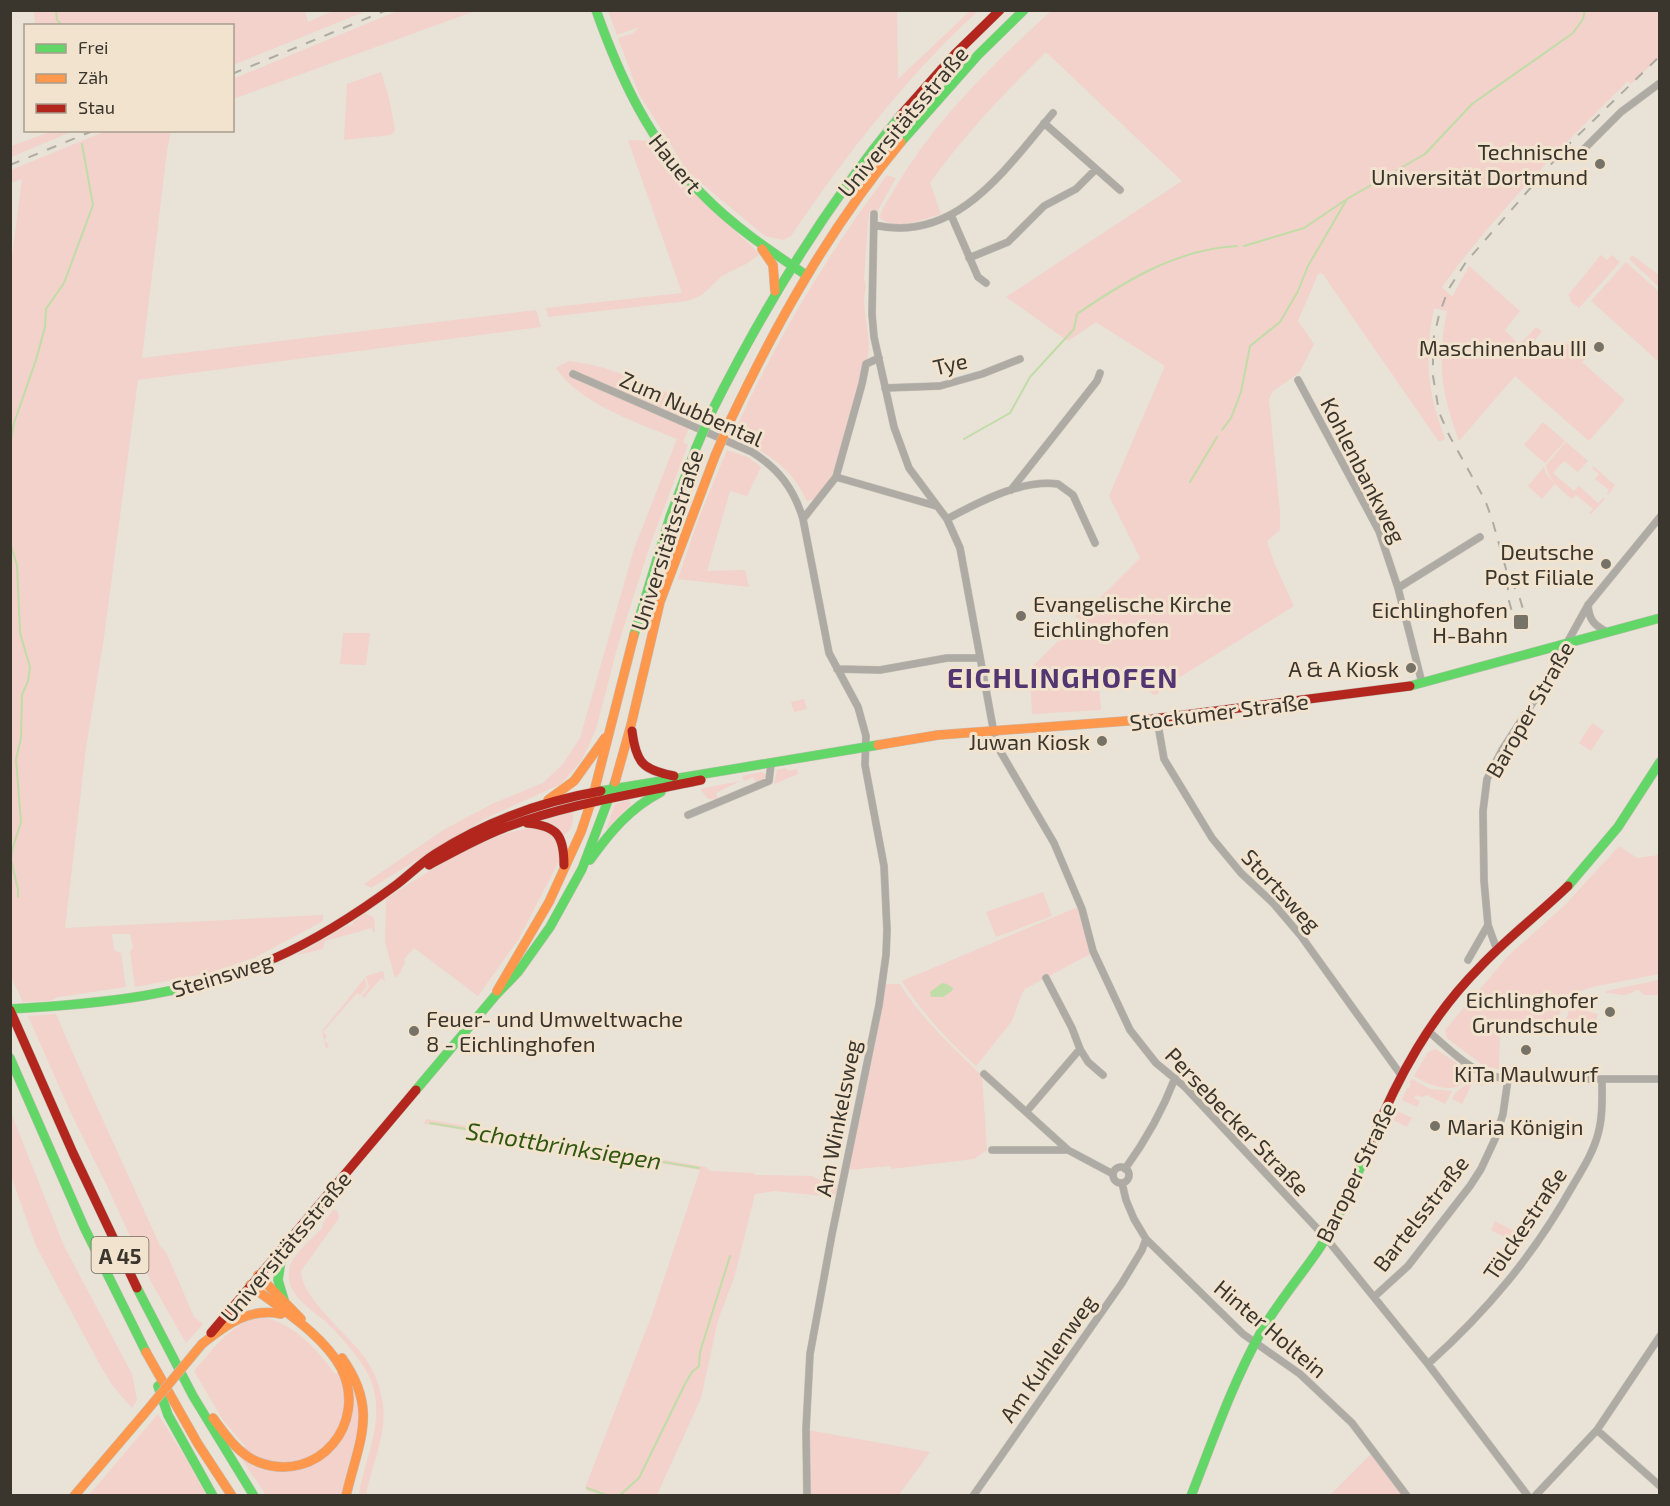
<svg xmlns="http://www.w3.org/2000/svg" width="1670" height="1506" viewBox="0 0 1670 1506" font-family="'Exo 2',sans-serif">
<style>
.green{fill:#f2d2ca}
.water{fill:#c0dca7}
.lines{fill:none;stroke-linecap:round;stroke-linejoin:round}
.stream{stroke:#c0dca7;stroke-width:2}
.street-casing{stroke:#c4bfb6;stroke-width:8}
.fast-casing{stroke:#c4bfb6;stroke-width:10}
.slow-casing{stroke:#c4bfb6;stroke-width:10}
.jam-casing{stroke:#c4bfb6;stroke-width:10}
.street{stroke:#aeaba5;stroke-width:7}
.fast{stroke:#63d668;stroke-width:9}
.slow{stroke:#ff974d;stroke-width:9}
.jam{stroke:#b3261e;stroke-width:9}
.rail{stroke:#aeaba3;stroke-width:2;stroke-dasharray:10 10;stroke-linecap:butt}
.fast-bridge-casing{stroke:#c4bfb6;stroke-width:10;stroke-linecap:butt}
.slow-bridge-casing{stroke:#c4bfb6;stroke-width:10;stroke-linecap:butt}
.fast-bridge{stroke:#63d668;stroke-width:9}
.slow-bridge{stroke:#ff974d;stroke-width:9}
.poi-dot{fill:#777268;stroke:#f1e3ce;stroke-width:2}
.labels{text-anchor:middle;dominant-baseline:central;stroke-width:6;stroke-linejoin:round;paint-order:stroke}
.shield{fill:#f1e3ce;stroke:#71695d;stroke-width:1.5}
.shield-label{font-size:21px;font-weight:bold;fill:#3a352d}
.street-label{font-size:22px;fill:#3a352d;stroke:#f1e3ce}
.poi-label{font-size:22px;fill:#3a352d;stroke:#f1e3ce;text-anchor:end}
.water-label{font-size:24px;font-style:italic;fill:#325810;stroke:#f1e3ce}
.district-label{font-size:28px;font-weight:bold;letter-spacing:1.5px;fill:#513672;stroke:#f1e3ce}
</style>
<rect width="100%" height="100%" fill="#e9e2d6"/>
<!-- green -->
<path class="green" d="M305,10L308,22L333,11H366L233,65L232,26L35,25L34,11Z
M400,10L475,11L233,99V79Z
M608,11H897L898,79L970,11H978C906,77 846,155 791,236L783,240L765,236L688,172L639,94L618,38L633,33L639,27L617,35Z
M1051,11H1659V57L1631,84L1628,81C1562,146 1496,212 1442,287L1452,297L1469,266L1520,311L1505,330L1519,345L1536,327L1542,331L1533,343L1552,358L1566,343L1585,359L1582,362L1625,400L1589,441L1515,376L1459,441C1441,393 1437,361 1447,311L1434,308C1424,358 1427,391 1445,439L1439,442L1322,273L1318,274L1298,321L1314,344L1299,373L1273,391L1269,399L1280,512V530L1267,541L1275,565L1294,606L1159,690L1158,694L1154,695L1133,677L1103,679L1099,685L1101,710L1032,714L1030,679L1034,665L1057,642L1086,631L1081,619L1075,617L1084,605L1090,608L1140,558L1109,496L1165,366L1096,322L1068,341L1006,297L1182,181L1046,52C1004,93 964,135 930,183L941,214C924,219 895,232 880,218C881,208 889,199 894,190C934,121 993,64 1051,11Z
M381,72L389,98L395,130L391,135L344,140L347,84Z
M47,131H73L11,157V146L47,133Z
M106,131H171L167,151L142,358L536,310L541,327L138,380L104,637L86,748L65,928L323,915V921L256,957L209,973L135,987L130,952L133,947L130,934H112L114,950L121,953L126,987L58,997L50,1001L23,1002L10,975V272L22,179L11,183V170Z
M628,140L652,141L680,180L760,254L746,264L722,276L702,295L687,301L548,317L546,308L682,293Z
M887,175L896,178L877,212L869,213L868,221L864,279L866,287C859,311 876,343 865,364L832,479L814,499L807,501C790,464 766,454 733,435C775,342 826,256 887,175Z
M1601,255L1607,260L1612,255L1620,262L1579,308L1570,301L1571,298L1568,295Z
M1632,255L1659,275V287L1629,259Z
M1626,262L1659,292V362L1591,301Z
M569,361C615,366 657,389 698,407L683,442L688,445L650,545L618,645L596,729L582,760L561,784L484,819L371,888L364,884L445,829L494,803L543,783L563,764L580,738L634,549L677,439C638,423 580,404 556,368Z
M1543,422L1565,441L1545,463L1524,445Z
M1566,442L1588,461L1578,472L1564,461L1553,473L1574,491L1579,486L1598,503L1603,498L1605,499L1591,514H1588L1593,509L1576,495L1572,499C1561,490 1548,480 1546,465Z
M727,450L748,457L761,467L747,496L730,491L707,571L745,570L749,587L678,579L698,520Z
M1593,466L1615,485L1609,494L1607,493L1609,490L1595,479L1599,474L1592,468Z
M1544,467L1546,474L1555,484L1542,499L1528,486Z
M343,633H370L366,665L340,664Z
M804,699L807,709L794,712L791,702Z
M1592,723L1604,731L1591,751L1579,743Z
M785,768L789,771L797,769L798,774L774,784L777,770Z
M761,772L766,774V777L756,783L753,777L744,781L742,776Z
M740,781L716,793L718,799H708L700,789Z
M629,800L631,804L606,830L615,804Z
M573,812C574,821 572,830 564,835L556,826L545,820Z
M536,828C552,832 561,842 560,859L518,940L478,996L414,948L404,959L405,963L401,969L402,971L395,978L385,942L386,899C425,874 489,830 536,828Z
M1619,846L1637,858L1659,855V974L1592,987L1565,997L1556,1025H1500L1499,1069L1485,1067L1447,1038L1445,1030L1508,956L1565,905Z
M1043,892L1052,916L996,937L986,912Z
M1078,907L1090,954L1025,989L1022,993L1012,1021L976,1066C948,1041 922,1013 902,981Z
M365,913L374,918L375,930L373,933L372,928L325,941L323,949L297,955L348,925L349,926L354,924L353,922Z
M383,971L385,981L381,978L364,998L362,996L369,987L366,976Z
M365,978L367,986L360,995L357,993L323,1032L327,1036L324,1040L329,1045L326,1049L322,1031Z
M1659,980V995H1644L1639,990H1636C1624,999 1620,993 1606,993V991Z
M884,984H900C921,1019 954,1048 982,1076L987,1150L974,1159L891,1169V1166L847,1170Z
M1570,1007L1598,1014L1594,1027L1566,1020Z
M56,1014C89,1092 126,1169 160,1246L166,1252L194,1317L203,1324L186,1343L150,1280L109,1190L70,1111L28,1016Z
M1436,1049L1472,1074C1458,1097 1432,1087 1414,1076L1428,1052Z
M1412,1079L1430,1089L1452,1091L1445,1104L1427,1095L1422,1097L1416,1095L1414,1098L1420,1101L1417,1107L1402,1100L1407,1088H1409L1411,1084L1409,1082Z
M1473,1079L1484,1084L1482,1086L1473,1082L1462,1104L1452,1099C1457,1088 1465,1087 1473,1079Z
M10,1110L64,1246L132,1374L137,1400L132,1408L112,1385L99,1363L36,1246L11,1176Z
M1397,1111L1412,1118L1407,1127L1393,1120Z
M426,1119L706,1167L710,1171L753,1173L756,1175L812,1176L824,1182L831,1179L839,1186L834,1197L774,1191L755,1194L734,1278L718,1320L701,1398L657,1495H600L587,1491L585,1488L652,1315L700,1170L427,1124H424Z
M334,1209L338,1212L339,1218L301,1271C300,1297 350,1336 365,1358C375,1372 381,1389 383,1405C387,1435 371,1466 366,1495H359C365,1455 385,1425 372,1383C366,1364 340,1335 325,1321C310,1309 286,1294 289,1271C290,1256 313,1238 322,1228L323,1223Z
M1495,1221L1519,1234L1515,1243L1491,1230Z
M260,1316C293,1323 315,1347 335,1374L347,1370L354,1382L361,1416L342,1495H266L239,1455L245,1446L223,1420L194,1371C215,1348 228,1326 260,1316Z
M158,1414L188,1462L206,1495L88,1496Z
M808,1430L930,1452L899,1495H809Z
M1371,1454L1402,1495H1330Z"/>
<!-- water -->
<path class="water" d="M942,983L947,984L953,988L952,991L943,997H931L930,992Z"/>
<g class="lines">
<!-- stream -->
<path class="stream" d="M56,10L57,20L63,26
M1244,246L1304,228L1344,201
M1222,430L1231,418L1241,392L1250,346L1280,322L1298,291L1308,266L1347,199L1425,154L1472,104L1573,33L1583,19L1585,10
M964,439L1010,413L1030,377L1074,329L1077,314C1125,281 1177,249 1237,246
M10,446L14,423L36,360L45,327L46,309L64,283L93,205L82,144
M1190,482L1217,437
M10,543L17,565L20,633L30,667L28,681L22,695L21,738L16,759L21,822L13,847L11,859L18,890V897
M430,1123L699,1168
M587,1488L609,1496
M619,1496L639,1478L685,1384L692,1372L699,1366L700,1352L730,1256"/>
<!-- street casing -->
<g class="street-casing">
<path id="street" d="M1044,123L1120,190
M1583,150L1621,112L1660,83
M874,214L872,314L874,337L894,427L909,468L947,519L960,548L996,744L1054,843L1082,909L1093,951L1130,1030L1156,1063L1185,1087L1326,1238L1428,1364L1528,1496
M951,215L978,277L986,283
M874,225C957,244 1006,168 1053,113
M969,258L1008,242L1044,206L1076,189L1096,169
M573,374L752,452C779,469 794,489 803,519L829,653L858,707L866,736L865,765L884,866L887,930L886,955L879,1005L832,1234L810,1354L806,1429L807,1496
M1298,380L1379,531L1398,588L1422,683
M885,388L940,386L982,374L1020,359
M836,477L936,506
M1011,490L1097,381L1100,373
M803,519L836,477L862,384L866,364L879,358
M947,519C979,502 1022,479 1058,484L1073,495L1095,543
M1398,588L1480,537
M1588,605C1589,620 1594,625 1607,632
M837,669L880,670L947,658H979
M1157,719L1164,759L1212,838L1241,873L1273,903L1301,936L1401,1075
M688,815L769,781L771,764
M1497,950L1488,925L1484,881L1483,811L1487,779L1502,750L1541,690L1588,605L1660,517
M1468,960L1488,925
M1046,978L1072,1028L1080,1049L1088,1062L1103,1075
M1428,1031C1455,1054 1472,1075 1508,1079H1660
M984,1074L1068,1150L1113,1174
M1027,1111L1080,1049
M992,1150H1068
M1113 1175a8 8 0 1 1 16 0a8 8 0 1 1-16 0Z
M1125,1169C1146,1140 1162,1112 1175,1078
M1122,1183L1126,1200L1134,1219L1146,1239L1243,1334L1300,1374L1352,1423L1407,1496
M1374,1297L1408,1266L1470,1186L1481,1169L1495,1139L1503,1114L1508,1079
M1428,1364C1487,1311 1533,1256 1572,1187C1582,1170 1593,1153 1598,1134C1603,1116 1602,1097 1602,1079
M1597,1430L1660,1486
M973,1496L1122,1283L1142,1250L1146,1239
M1535,1496L1597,1430L1660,1336"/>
</g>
<!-- fast casing -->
<g class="fast-casing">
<path id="fast" d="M596,10C620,78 650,143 702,194C733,226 769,250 806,275
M901,142L978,55L1024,10
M711,413C764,307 824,208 900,116
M634,635L670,517L696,448
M1410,686L1660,618
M601,791L878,745
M590,860C610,832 630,808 661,792
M1568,886L1618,827L1660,762
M10,1009C101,1004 191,995 275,958
M10,1058L84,1227L146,1352
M416,1090L495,996L518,972L550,927L582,869L615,782
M283,1247L278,1280L284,1300
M137,1288L193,1396L254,1496
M158,1386L168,1415L213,1496
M1191,1496C1213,1440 1232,1384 1261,1332C1278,1302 1300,1277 1319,1249C1341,1216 1356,1178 1371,1142"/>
</g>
<!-- slow casing -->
<g class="slow-casing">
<path id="slow" d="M762,249L773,265L775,291
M730,421C777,322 831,226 901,142
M878,745L938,735L1153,719
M615,782L631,725L660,602L715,456
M548,800L574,781L605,738
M497,991L549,902L581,832L593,796L634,635
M258,1275L301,1319
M202,1344C226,1325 249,1307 281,1314
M146,1352L198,1444L232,1496
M342,1358C379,1410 359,1440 346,1496
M213,1418C225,1434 238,1454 258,1462C318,1485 369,1423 341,1368C323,1334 279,1308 250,1285
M74,1496L144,1414"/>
</g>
<!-- jam casing -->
<g class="jam-casing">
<path id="jam" d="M900,116L955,54L1000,10
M1153,719L1410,686
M632,731C636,763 643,770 674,776
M527,823C557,826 564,835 564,865
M429,865C453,852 478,838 504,828C567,804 635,794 701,780
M275,958C318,939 358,913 396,885C409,875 421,863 435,854C485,822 543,801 601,791
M10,1010L73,1153L137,1288
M1371,1142C1398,1077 1430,1017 1480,967C1507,938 1539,914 1568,886
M211,1333L416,1090"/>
</g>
<!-- street -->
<use href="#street" class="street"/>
<!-- fast -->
<use href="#fast" class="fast"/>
<!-- slow -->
<use href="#slow" class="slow"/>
<!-- jam -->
<use href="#jam" class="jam"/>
<!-- rail -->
<path class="rail" d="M232,74L387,10
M10,165L95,130
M1511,580L1520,599L1528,626
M1517,629L1509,601L1506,569L1492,519L1485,500L1449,435L1439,412L1433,376V341L1439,315L1448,290L1466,262L1567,146L1660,56"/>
<!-- fast-bridge casing -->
<g class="fast-bridge-casing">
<path id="fast-bridge" d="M696,448L711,413"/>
</g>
<!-- slow-bridge casing -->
<g class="slow-bridge-casing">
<path id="slow-bridge" d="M715,456L730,421
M144,1414L202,1344"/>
</g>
<!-- fast-bridge -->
<use href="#fast-bridge" class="fast-bridge"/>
<!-- slow-bridge -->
<use href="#slow-bridge" class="slow-bridge"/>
</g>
<!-- markers -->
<g class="poi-dot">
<circle cx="1600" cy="164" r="6"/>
<circle cx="1599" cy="347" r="6"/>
<circle cx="1606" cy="564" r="6"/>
<circle cx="1021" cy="616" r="6"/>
<rect x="1513" y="614" width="16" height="16" rx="3"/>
<circle cx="1411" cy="668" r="6"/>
<circle cx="1102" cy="741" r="6"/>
<circle cx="1610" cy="1012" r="6"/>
<circle cx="414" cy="1031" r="6"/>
<circle cx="1526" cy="1050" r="6"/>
<circle cx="1435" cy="1126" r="6"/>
</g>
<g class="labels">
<!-- shield labels -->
<rect class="shield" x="91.5" y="1237" width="57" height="36" rx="4.5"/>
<g class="shield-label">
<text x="120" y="1255">A 45</text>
</g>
<!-- street labels -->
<g class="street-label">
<text transform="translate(902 121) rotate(-50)">Universitätsstraße</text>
<text transform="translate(676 163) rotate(51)">Hauert</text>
<text transform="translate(950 363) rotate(-13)">Tye</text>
<text transform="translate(692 408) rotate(24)">Zum Nubbental</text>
<text transform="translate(1364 470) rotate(63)">Kohlenbankweg</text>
<text transform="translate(666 540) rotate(-72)">Universitätsstraße</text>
<text transform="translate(1529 709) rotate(-60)">Baroper Straße</text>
<text transform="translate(1219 711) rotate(-7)">Stockumer Straße</text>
<text transform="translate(1282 890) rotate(47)">Stortsweg</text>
<text transform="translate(222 974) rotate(-17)">Steinsweg</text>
<text transform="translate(837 1118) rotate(-79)">Am Winkelsweg</text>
<text transform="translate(1238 1121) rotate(46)">Persebecker Straße</text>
<text transform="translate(1355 1172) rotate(-64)">Baroper Straße</text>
<text transform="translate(1420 1213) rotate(-52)">Bartelsstraße</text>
<text transform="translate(1524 1223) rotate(-56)">Tölckestraße</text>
<text transform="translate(285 1246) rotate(-50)">Universitätsstraße</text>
<text transform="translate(1271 1328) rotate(40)">Hinter Holtein</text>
<text transform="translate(1047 1358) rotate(-55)">Am Kuhlenweg</text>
</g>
<!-- poi labels -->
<g class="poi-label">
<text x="1588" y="151">Technische<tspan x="1588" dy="25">Universität Dortmund</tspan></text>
<text x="1587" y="347">Maschinenbau III</text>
<text x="1594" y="551">Deutsche<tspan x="1594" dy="25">Post Filiale</tspan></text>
<text x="1033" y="603" text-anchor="start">Evangelische Kirche<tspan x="1033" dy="25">Eichlinghofen</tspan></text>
<text x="1508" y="609">Eichlinghofen<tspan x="1508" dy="25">H-Bahn</tspan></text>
<text x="1399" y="668">A &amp; A Kiosk</text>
<text x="1090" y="741">Juwan Kiosk</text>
<text x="1598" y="999">Eichlinghofer<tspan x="1598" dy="25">Grundschule</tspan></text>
<text x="426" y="1018" text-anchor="start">Feuer- und Umweltwache<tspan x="426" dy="25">8 - Eichlinghofen</tspan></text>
<text x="1526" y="1073" text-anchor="middle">KiTa Maulwurf</text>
<text x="1447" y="1126" text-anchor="start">Maria Königin</text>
</g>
<!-- water labels -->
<g class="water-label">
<text transform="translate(564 1145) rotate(9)">Schottbrinksiepen</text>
</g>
<!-- district labels -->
<g class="district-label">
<text x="1063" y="677">EICHLINGHOFEN</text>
</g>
</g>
<!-- border -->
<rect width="1670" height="1506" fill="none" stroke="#3a352d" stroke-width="24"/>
<!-- legend -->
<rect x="24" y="24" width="210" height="108" fill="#f1e3ce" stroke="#a89d8e" stroke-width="1.5"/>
<rect x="36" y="44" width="30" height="9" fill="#63d668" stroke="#a89d8e" stroke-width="1.5"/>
<text x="78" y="54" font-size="18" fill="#3a352d">Frei</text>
<rect x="36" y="74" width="30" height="9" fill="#ff974d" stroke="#a89d8e" stroke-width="1.5"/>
<text x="78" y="84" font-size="18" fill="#3a352d">Zäh</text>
<rect x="36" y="104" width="30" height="9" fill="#b3261e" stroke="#a89d8e" stroke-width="1.5"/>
<text x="78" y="114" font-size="18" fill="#3a352d">Stau</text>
</svg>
